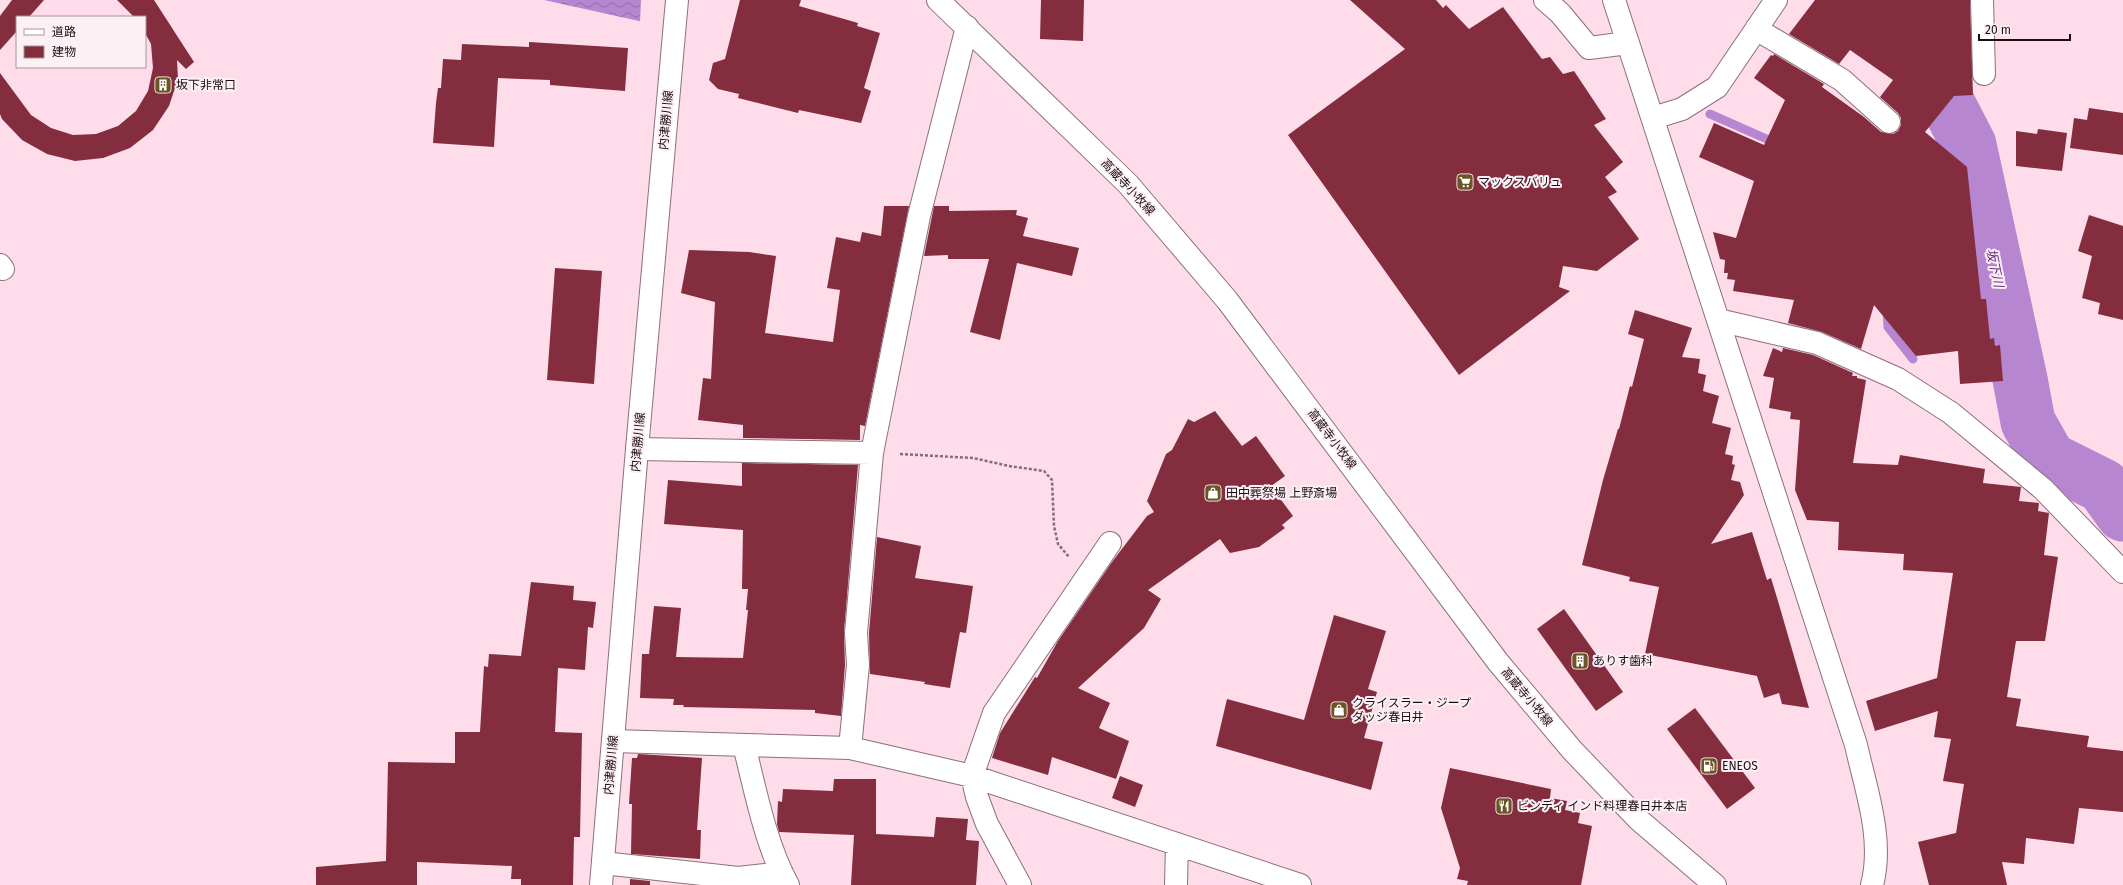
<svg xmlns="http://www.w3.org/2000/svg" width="2123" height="885" viewBox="0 0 2123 885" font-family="'Fira Sans','Noto Sans JP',sans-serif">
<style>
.water{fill:url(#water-waves)}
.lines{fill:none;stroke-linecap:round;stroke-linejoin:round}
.stream{stroke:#b786d0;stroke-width:9}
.river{stroke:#b786d0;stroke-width:55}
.building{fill:#832d3f}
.minor-casing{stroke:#8d6f7b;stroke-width:24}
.major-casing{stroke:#8d6f7b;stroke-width:24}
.path{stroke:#826d76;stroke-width:2.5;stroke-dasharray:3 2;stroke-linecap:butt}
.minor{stroke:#fff;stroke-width:22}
.major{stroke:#fff;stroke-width:22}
.labels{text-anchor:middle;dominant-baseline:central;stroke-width:4;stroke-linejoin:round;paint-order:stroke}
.poi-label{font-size:12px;fill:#190e13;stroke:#fdf0f5;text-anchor:start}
.street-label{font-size:12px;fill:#190e13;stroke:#fdf0f5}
.water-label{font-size:13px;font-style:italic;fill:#6a2c85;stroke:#fdf0f5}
</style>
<defs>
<pattern id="water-waves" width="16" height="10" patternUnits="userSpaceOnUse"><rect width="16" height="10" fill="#b786d0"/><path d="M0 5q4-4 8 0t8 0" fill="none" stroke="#946ca8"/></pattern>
</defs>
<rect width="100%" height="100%" fill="#fedcea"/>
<!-- water -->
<path class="water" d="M544,0H641L640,21H639Z"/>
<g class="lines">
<!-- stream -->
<path class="stream" d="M1710,114L1778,144
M1887,310L1888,327L1913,359
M2010,419L2028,422"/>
<!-- river -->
<path class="river" d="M1884,0L1909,29L1969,145L2020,379L2028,422L2049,459L2103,486L2123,514"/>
</g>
<!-- building -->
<path class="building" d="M12,0H44L29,17H17V31L0,50V16Z
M117,0H154L194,62L186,69L177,60L178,79L169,106L153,130L130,148L103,158L75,161L47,154L22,140L2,119L0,114V73L31,115L51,128L73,135L96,134L118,126L136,111L148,91L153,68L151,44L145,33V17H134Z
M740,0H801L799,6L858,23L857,26L880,33L864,88L871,91L861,123L799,110L798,113L738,98L739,94L718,89L709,80L713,63L725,59Z
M1041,0H1084L1083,41L1040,39Z
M1350,0H1436L1443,8L1446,5L1469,29L1503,7L1542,59L1550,57L1563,74L1574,71L1606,119L1594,125L1623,162L1605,177L1617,192L1608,197L1639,239L1597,271L1563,266L1559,287L1570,291L1459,375L1288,135L1405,49Z
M1815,0H1970L1973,95L1954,96L1925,132L1967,167L1981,299H1986L1990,339L1994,338L1995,346L2000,345L2003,381L1960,384L1958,351L1916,356L1874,305L1861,349L1822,332L1788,323L1794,300L1733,291L1735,280L1727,279L1728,273H1724L1725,260L1720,259L1713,232L1736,238L1754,181L1699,157L1714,123L1764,145L1785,100L1754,78L1771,55L1773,56L1774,54L1824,84L1822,87L1864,117L1881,132L1893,134L1898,131L1901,125V118L1898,113L1880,97L1893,80L1850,50L1839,64L1789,34Z
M529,42L628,48L625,91L550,85V80L498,78L494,147L433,143L436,103L438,88H441L443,59L461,60L462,44L529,47Z
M2089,108L2123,113V155L2070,148L2074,118L2087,120Z
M2038,129L2067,133L2062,171L2016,166V131L2037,134Z
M884,206H909L865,426L860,425V440L743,438V425L698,420L703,378L711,379L715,302L681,293L689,250L749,252L776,256L765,333L833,342L840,290L827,288L836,237L860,242L862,232L881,236Z
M934,206H949V211L1017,210L1016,215L1028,218L1023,236L1079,248L1072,276L1017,263L1000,340L970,332L989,259H948V255L924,256Z
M2089,215L2123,226V320L2098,314L2100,303L2082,298L2092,256L2078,251Z
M555,268L602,271L594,384L547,380Z
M1635,310L1692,328L1682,357L1700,359L1698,373L1706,375L1703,391L1719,396L1712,423L1731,428L1725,454L1733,456L1732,464L1735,465L1731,480L1740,482L1744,495L1711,544L1752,532L1767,580L1771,578L1778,601L1809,708L1782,704L1779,693L1764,698L1757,676L1645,654L1659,587L1629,581L1630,577L1582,565L1603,480L1618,429H1619L1630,386L1632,387L1644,339L1628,334Z
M1773,348L1782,352L1783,348L1813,355L1853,373L1852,376H1857V378L1866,380L1853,463L1898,465L1900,455L1985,469L1983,483L2021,487L2019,501L2039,503L2038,511L2049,513L2044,555L2058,557L2045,641H2016L2007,697L2021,699L2016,726L2089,736L2087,747L2123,751V812L2079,808L2074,844L2026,838L2024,864L2002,862L2007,885H1929L1918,842L1956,833L1964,784L1943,781L1951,739L1934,737L1938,711L1875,731L1866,701L1937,678L1953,573L1903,570L1904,554L1838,550L1839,522L1807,520L1795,490L1800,420L1790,419L1791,412L1769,408L1774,378L1763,376Z
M1215,411L1242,446L1256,436L1285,476L1271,486L1293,516L1282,525L1285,528L1259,547L1230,553L1220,539L1148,590L1161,599L1144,628L1078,688L1110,703L1099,728L1129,741L1116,779L1052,757L1048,775L992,758L1000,733L1035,677L1037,678L1058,641L1112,562L1147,516L1154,512L1147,501L1166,454L1172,450L1188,419L1194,422Z
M742,463L858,465L844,632L845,665L841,716L815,713V710L683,707L684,705H673L674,699L640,698L642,654H649L654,606L681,608L676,657L743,658L748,610H746L748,589H742L743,530L664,524L668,480L742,486Z
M877,537L921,546L915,578L973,586L966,633L960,632L950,688L924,684L925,682L870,674L869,633Z
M531,582L574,586L573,600L596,602L593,628L588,627L585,670L558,668L555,732L582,733L580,837H574L573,885H521V879H511L512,866L417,862V885H316V867L386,861L388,762L455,763V732H480L484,666L488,667L489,654L521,656Z
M1564,609L1623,692L1596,711L1537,629Z
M1334,615L1386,631L1368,689L1377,692L1364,738L1383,742L1371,790L1216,746L1227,699L1304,720Z
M1695,708L1755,788L1727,809L1667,729Z
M638,754L702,758L697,830H701L700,859L631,854L632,804H629L632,758H637Z
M1450,768L1551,789L1550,798L1567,801L1565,810L1580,813L1578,823L1592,826L1581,885H1467L1468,881L1457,879L1460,868L1441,808Z
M1120,776L1143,785L1135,807L1112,798Z
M834,779H876V834L934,837L936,817L968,819L966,840L979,841L976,885H851L854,835L779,832L777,824L778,801L782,802L783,789L833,791Z
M630,879L650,881V885H630Z"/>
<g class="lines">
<!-- minor casing -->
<g class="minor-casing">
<path id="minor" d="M1545,0L1560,13L1589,48L1628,43
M1614,0L1856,745C1866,790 1884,839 1872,885
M1982,0L1984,74
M1756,29L1842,80L1889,122
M1653,118L1682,109L1717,87L1776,0
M0,265L3,269
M1718,320L1817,343L1898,379L1951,413L2043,489L2123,572
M637,449L872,453
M613,741L850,748L972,776L1300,885
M744,745C755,789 766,846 788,885
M850,748L858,665L856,633L872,453L919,216L967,27
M603,863L738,878L782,873
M1020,885L987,824L977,797L972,776L994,713L1110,543
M1176,885L1177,844"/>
</g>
<!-- major casing -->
<g class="major-casing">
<path id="major" d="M938,0L1128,184L1227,300L1498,662L1572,750L1639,820L1715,885
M601,885L637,449L677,0"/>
</g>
<!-- path -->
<path class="path" d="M900,454L973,458L1009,466L1044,471L1052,480L1054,526L1058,544L1069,557"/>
<!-- minor -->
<use href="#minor" class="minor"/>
<!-- major -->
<use href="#major" class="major"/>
</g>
<!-- icons -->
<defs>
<g id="building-square" transform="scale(0.9)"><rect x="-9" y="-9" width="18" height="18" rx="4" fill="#6a5524" stroke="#fdf0f5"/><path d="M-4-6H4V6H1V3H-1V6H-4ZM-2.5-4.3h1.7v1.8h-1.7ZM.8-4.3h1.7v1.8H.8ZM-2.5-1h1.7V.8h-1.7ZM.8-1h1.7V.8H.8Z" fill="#fff"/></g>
<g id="supermarket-square" transform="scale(0.9)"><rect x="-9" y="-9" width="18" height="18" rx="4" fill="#6a5524" stroke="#fdf0f5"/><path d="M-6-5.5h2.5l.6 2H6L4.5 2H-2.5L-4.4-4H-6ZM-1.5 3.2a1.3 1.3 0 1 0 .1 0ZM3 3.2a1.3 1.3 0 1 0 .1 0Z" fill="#fff"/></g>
<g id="shop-square" transform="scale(0.9)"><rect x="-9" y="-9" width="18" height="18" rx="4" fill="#6a5524" stroke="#fdf0f5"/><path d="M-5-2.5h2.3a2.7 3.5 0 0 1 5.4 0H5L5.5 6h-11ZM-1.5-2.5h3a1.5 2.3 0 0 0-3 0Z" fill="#fff"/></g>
<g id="fuel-square" transform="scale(0.9)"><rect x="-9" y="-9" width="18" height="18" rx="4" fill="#6a5524" stroke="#fdf0f5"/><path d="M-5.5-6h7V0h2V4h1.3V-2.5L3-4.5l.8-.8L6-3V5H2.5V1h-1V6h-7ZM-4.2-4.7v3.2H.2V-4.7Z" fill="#fff"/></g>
<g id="restaurant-square" transform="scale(0.9)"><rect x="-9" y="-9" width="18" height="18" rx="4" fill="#6a5524" stroke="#fdf0f5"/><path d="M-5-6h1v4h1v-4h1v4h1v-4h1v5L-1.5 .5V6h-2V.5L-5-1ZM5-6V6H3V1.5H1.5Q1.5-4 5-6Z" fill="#fff"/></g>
</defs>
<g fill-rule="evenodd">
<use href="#building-square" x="163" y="85"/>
<use href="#supermarket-square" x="1465" y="182"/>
<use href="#shop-square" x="1213" y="493"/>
<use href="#building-square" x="1580" y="661"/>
<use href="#shop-square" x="1339" y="710"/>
<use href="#fuel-square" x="1709" y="766"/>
<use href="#restaurant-square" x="1504" y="806"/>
</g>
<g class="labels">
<!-- poi labels -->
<g class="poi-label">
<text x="176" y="85">坂下非常口</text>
<text x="1478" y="182">マックスバリュ</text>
<text x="1226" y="493">田中葬祭場 上野斎場</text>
<text x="1593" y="661">ありす歯科</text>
<text x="1352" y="703">クライスラー・ジープ<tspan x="1352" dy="14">ダッジ春日井</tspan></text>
<text x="1722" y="766">ENEOS</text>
<text x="1517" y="806">ビンディ インド料理春日井本店</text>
</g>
<!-- street labels -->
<g class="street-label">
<text transform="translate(666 120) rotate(-85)">内津勝川線</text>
<text transform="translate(1128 187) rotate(47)">高蔵寺小牧線</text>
<text transform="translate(1332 439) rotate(53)">高蔵寺小牧線</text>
<text transform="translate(638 442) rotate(-85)">内津勝川線</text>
<text transform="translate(1527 697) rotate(50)">高蔵寺小牧線</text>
<text transform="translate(611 765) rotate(-85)">内津勝川線</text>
</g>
<!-- water labels -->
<g class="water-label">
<text transform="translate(1995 268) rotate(78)">坂下川</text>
</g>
</g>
<!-- legend -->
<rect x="16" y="16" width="130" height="52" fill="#fdf0f5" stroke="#a2969b"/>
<rect x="24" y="29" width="20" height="6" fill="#ffffff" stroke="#a2969b"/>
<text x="52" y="36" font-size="12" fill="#190e13">道路</text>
<rect x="24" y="46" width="20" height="12" fill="#832d3f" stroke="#a2969b"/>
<text x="52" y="56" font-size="12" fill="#190e13">建物</text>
<!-- scale -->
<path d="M1979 34v6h91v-6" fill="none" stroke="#190e13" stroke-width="2"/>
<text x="1985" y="34" font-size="12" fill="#190e13" stroke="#fdf0f5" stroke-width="3" paint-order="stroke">20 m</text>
</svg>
